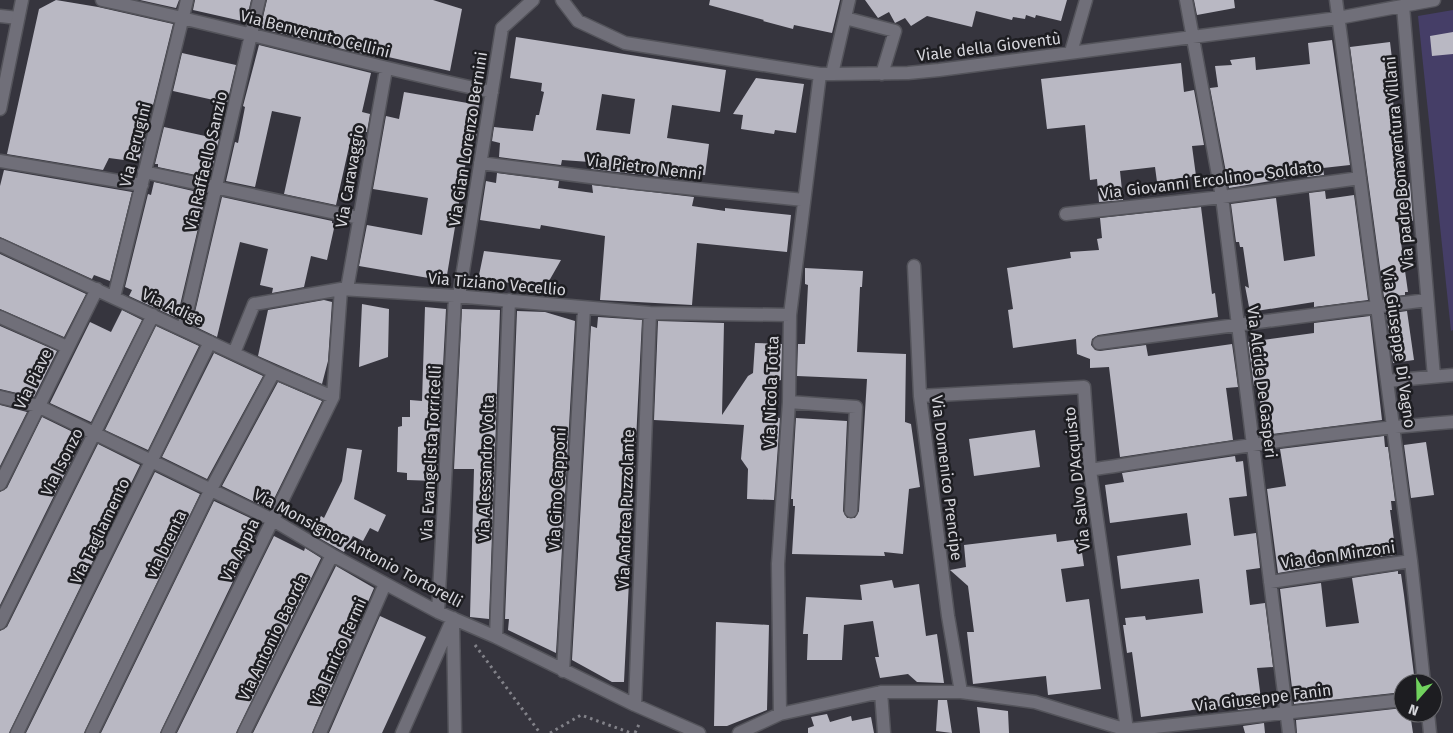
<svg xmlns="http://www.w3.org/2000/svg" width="1453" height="733" viewBox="0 0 1453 733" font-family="'Fira Sans',sans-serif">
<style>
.green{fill:#453e67}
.building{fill:#b9b8c3;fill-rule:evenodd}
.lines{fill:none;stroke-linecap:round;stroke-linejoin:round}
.street-casing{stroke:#54545b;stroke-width:15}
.secondary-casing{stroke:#54545b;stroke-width:15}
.path{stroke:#828289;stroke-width:3;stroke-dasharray:2.5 4;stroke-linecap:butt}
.street{stroke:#706f79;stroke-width:12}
.secondary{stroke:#706f79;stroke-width:12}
.labels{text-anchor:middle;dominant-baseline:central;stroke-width:5;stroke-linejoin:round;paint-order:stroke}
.street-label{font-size:16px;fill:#d5d5db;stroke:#1d1d21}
</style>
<rect width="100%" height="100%" fill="#36353e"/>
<!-- green -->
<path class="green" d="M1453,10V330L1451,331L1418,16Z"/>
<!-- building -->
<path class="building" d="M56,0L98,7L173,24L139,162L109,158L103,170L7,154L39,9Z
M140,0H179L176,8Z
M195,0H251L246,22L193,10Z
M267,0H433L462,9L450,71L375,54V57L263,29L261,26Z
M710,0H840L832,33L794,25L793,29L763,21L764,20L709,5Z
M865,0H1067L1061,21L1036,15L1035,18L1026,15L1025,19L1013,17L1012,20L976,11L972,27L927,16L911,26L905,18L895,23L889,12L878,18Z
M1194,0H1234L1235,8L1197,15Z
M1453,32V54L1432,56L1430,36Z
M516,37L726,70L720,112L672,105L667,138L709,144L705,175H698L697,181L591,169L590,162L562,160L561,165L499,157L500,143L492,141L494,127L533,131L536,115H539L544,92L541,91L542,83L510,78ZM602,94L635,99L630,134L596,130Z
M1332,40L1350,165L1323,168L1324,175L1307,177V175L1229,188L1210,88L1218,87L1215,66L1232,65L1230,60L1255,57L1256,70L1310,64L1308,43Z
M1390,42L1396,92H1392L1400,160L1404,184L1410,183L1413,221H1398L1408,292H1405V295L1384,297L1350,47Z
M259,45L371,73L362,112L370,114L367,132L353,129L336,205L284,194L301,117L272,111L255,187L226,181L235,142L238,143L245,107L243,106Z
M182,53L236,65L227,103L173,91Z
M1181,63L1184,92L1194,90L1204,145L1192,146L1196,176L1157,182L1155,167L1120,171L1123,200L1099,202L1097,179L1090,180L1085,125L1047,129L1041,79Z
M756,78L804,84L796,133L775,130L774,134L741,129L743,115L733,114Z
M404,92L479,105L475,125H478L476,138L470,137L446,281L359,266L367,225L422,235L428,198L373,189L386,116L399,119Z
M164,127L219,139L210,178L158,167V164H155Z
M4,170L132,192L110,281L94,275L92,279L0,237V186Z
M497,173L559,181L558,188L593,193L592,185L694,197L692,206L725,211V208L791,215L787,252L697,243L692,305L600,300L605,236L541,225L540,229L480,220L486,181L496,183Z
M154,182L206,194L177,318L129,296L132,290L125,287L148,194L151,195Z
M1325,191L1326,199L1354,195L1368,300L1314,307V302L1250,312L1245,286L1249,288L1243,247H1240L1239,242H1236L1231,204L1276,198L1284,261L1315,256L1309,193Z
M222,197L332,221V223L335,224L327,260L311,256L304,287L272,293L273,288L260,285L268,249L240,242L217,337L192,325Z
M1201,207L1212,294L1215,293L1218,317L1098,335L1092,339L1091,345L1095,350L1100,351L1146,345L1148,356L1232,344L1238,387L1226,388L1233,440L1120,457L1109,367L1090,368V359L1077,354L1076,339L1013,348L1008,310L1013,309L1007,268L1071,258L1070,252L1099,250L1097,239L1102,238L1100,218Z
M484,251L501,253L561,260L549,281L543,282L523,284L478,280Z
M0,254L86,294L64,337L0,309Z
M805,268L863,271L862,287H860L857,352L906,354L905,422L911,424L920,487L909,489L903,554L884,552L885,556L792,554L795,506H793V499H791L796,418L847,421L843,511L847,518H855L859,511L867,379L797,376L798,344H805L808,285L805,284Z
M324,300L332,302L328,361L322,384L258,356L268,310Z
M362,304L389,309L388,357L359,367Z
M425,307L446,309L437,481L407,480V473L397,472L398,427L402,426V417H410V400L422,401Z
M462,309L500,310L489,619L470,617L474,469H454Z
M122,310L142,320L91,422L50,403L90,322L111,332Z
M517,311L545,312L575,321L556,653L508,630L509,619H505Z
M1407,311L1414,360L1393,363L1386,314Z
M1370,316L1382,420L1265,435L1258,386H1254L1248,342L1314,333V323Z
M598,317L642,320L624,682H612L572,660L591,326L597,328Z
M658,321L724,323L722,415L748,376L753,373L755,343L782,344L781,380L774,382L772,417L780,418L774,500L747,499L748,469L741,459L744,425L654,420Z
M0,326L57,351L34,397L0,389Z
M156,326L199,346L148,450L105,430Z
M214,353L263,376L207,479L162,457Z
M278,382L322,401L269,509L222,486Z
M0,405L27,412L0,466Z
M42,417L83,437L0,605V492L7,488Z
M1035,430L1040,467L974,476L969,439Z
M1384,436L1385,447H1388L1395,501H1391L1392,510H1390L1396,555L1320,564V566L1278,573L1267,489L1286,486L1280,449Z
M1426,442L1434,495L1411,498L1404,445Z
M98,444L140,465L9,733H0V631L7,627Z
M347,448L362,450L354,499L386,515L378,532L370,528L363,541L353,536L344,552L312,534L321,516L324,518L342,481Z
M1235,456L1236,462L1243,461L1247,496L1229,498L1234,536L1256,533L1260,568L1246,570L1250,605L1265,603L1273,667L1257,668L1262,707L1238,710L1236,704L1141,717L1132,652L1127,653L1123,625H1126L1125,618L1145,616L1146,620L1203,613L1199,579L1121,589L1117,556L1191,545L1187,513L1110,523L1105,485L1124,482L1122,473Z
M155,472L200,494L84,733H26Z
M214,501L261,523L160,733H101Z
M1056,534L1057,542L1080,539L1084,566L1061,569L1066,602L1089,599L1101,689L1048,695L1046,676L973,684L967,632H974L968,586L950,570L966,567L964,545Z
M274,536L304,551L305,548L321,558L236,733H177Z
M336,566L374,588L312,733H253Z
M1398,571V574H1401L1404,595L1415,683H1403V692L1294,704L1280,589L1321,583L1326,627L1359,623L1352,578Z
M892,580L894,588L919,584L926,636L937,634L944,683L917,682L908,674L880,678L875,657H879L873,621L844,625L842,660H807L808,634H803L806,597L862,600L860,585Z
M380,616L426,637L382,733H329Z
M716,622L769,625L767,710L727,726H714Z
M938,700H947L952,733L936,731Z
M977,707L1008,711L1009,733H980Z
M1403,708V713H1410L1413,733H1297L1296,720Z
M827,714L830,722L851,716L852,721L871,717L874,733H808V728L814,726L811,717Z
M1264,723L1265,733H1245L1243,726Z"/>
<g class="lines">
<!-- street casing -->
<g class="street-casing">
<path id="street" d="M102,0C233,28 361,64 492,92
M562,0L578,21L625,43L820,74H832L908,73L939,70L1338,18L1434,0
M1186,0L1222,197L1289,733
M1336,0L1411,561L1424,683
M1403,6L1434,377
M0,16L18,18
M845,18L895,31L882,74
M1071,52L1086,0
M832,74L849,0
M0,161L142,185
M480,163L637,183L804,200
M144,172L359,218
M1066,214L1222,197L1360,178
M0,245L274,372L333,397
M914,266L920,396L948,616L961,692
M347,289L386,69
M459,296L502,28L533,0
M114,297L187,0
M0,317L67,347
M183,329L259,0
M1099,343L1427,300
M234,353L254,304L341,289L455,296L650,313L790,315
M1387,381L1453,375
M920,396L1084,387L1090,470L1127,730
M0,397L38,406L273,520L332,555L438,612L496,637L635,705L699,733
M789,402L856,407L851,511
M1090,470C1211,451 1331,431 1453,422
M0,484L97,289
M1270,582L1411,561
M438,612L455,296
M0,623L153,315
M453,623L455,733
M496,637L509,300
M563,671L584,308
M881,692L884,733
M635,705L650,313
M1428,713L1430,733
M780,714L778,564L789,402L790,315L820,74
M17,733L210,342
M92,733L210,491L274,372
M168,733L333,397L341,289
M244,733L332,555
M320,733L385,584
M402,733L453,618
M739,733L780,714L881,692H961L1035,702L1127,730L1403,700"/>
</g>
<!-- secondary casing -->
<g class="secondary-casing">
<path id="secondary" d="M0,109L22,0"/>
</g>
<!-- path -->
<path class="path" d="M475,645L540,733
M550,733L581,715L631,733
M635,733L640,722"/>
<!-- street -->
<use href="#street" class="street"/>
<!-- secondary -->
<use href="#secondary" class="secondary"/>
</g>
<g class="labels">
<!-- street labels -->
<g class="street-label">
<text transform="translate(315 34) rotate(14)">Via Benvenuto Cellini</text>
<text transform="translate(989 47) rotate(-7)">Viale della Gioventù</text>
<text transform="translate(468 139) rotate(-81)">Via Gian Lorenzo Bernini</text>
<text transform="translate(135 145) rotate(-76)">Via Perugini</text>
<text transform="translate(206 161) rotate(-77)">Via Raffaello Sanzio</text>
<text transform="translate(1399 163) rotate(-95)">Via padre Bonaventura Villani</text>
<text transform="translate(644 167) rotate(7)">Via Pietro Nenni</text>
<text transform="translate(350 176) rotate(-80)">Via Caravaggio</text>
<text transform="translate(1211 180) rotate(-7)">Via Giovanni Ercolino - Soldato</text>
<text transform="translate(497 284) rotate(5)">Via Tiziano Vecellio</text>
<text transform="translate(173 307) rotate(25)">Via Adige</text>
<text transform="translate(1399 348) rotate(82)">Via Giuseppe Di Vagno</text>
<text transform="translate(33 379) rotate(-64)">Via Piave</text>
<text transform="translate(1262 382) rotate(83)">Via Alcide De Gasperi</text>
<text transform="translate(771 392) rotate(-88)">Via Nicola Totta</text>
<text transform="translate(431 453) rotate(-87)">Via Evangelista Torricelli</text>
<text transform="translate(62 462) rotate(-63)">Via Isonzo</text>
<text transform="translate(486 468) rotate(-88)">Via Alessandro Volta</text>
<text transform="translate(947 478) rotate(83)">Via Domenico Prencipe</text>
<text transform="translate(1077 479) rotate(-96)">Via Salvo D'Acquisto</text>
<text transform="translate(557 489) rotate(-87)">Via Gino Capponi</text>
<text transform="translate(626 509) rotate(-88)">Via Andrea Puzzolante</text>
<text transform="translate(100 531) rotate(-64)">Via Tagliamento</text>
<text transform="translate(166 544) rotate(-64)">via brenta</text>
<text transform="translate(358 548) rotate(28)">Via Monsignor Antonio Tortorelli</text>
<text transform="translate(240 550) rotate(-64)">Via Appia</text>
<text transform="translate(1338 555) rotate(-8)">Via don Minzoni</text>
<text transform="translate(273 637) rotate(-64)">Via Antonio Baorda</text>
<text transform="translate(338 652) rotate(-66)">Via Enrico Fermi</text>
<text transform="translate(1263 698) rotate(-7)">Via Giuseppe Fanin</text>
</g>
</g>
<!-- north arrow -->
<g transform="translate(1418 698) rotate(200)"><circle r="24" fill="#1d1d21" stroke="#67676b"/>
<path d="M0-4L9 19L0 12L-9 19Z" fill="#71d25e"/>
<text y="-8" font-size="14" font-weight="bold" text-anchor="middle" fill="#d5d5db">N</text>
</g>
</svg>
